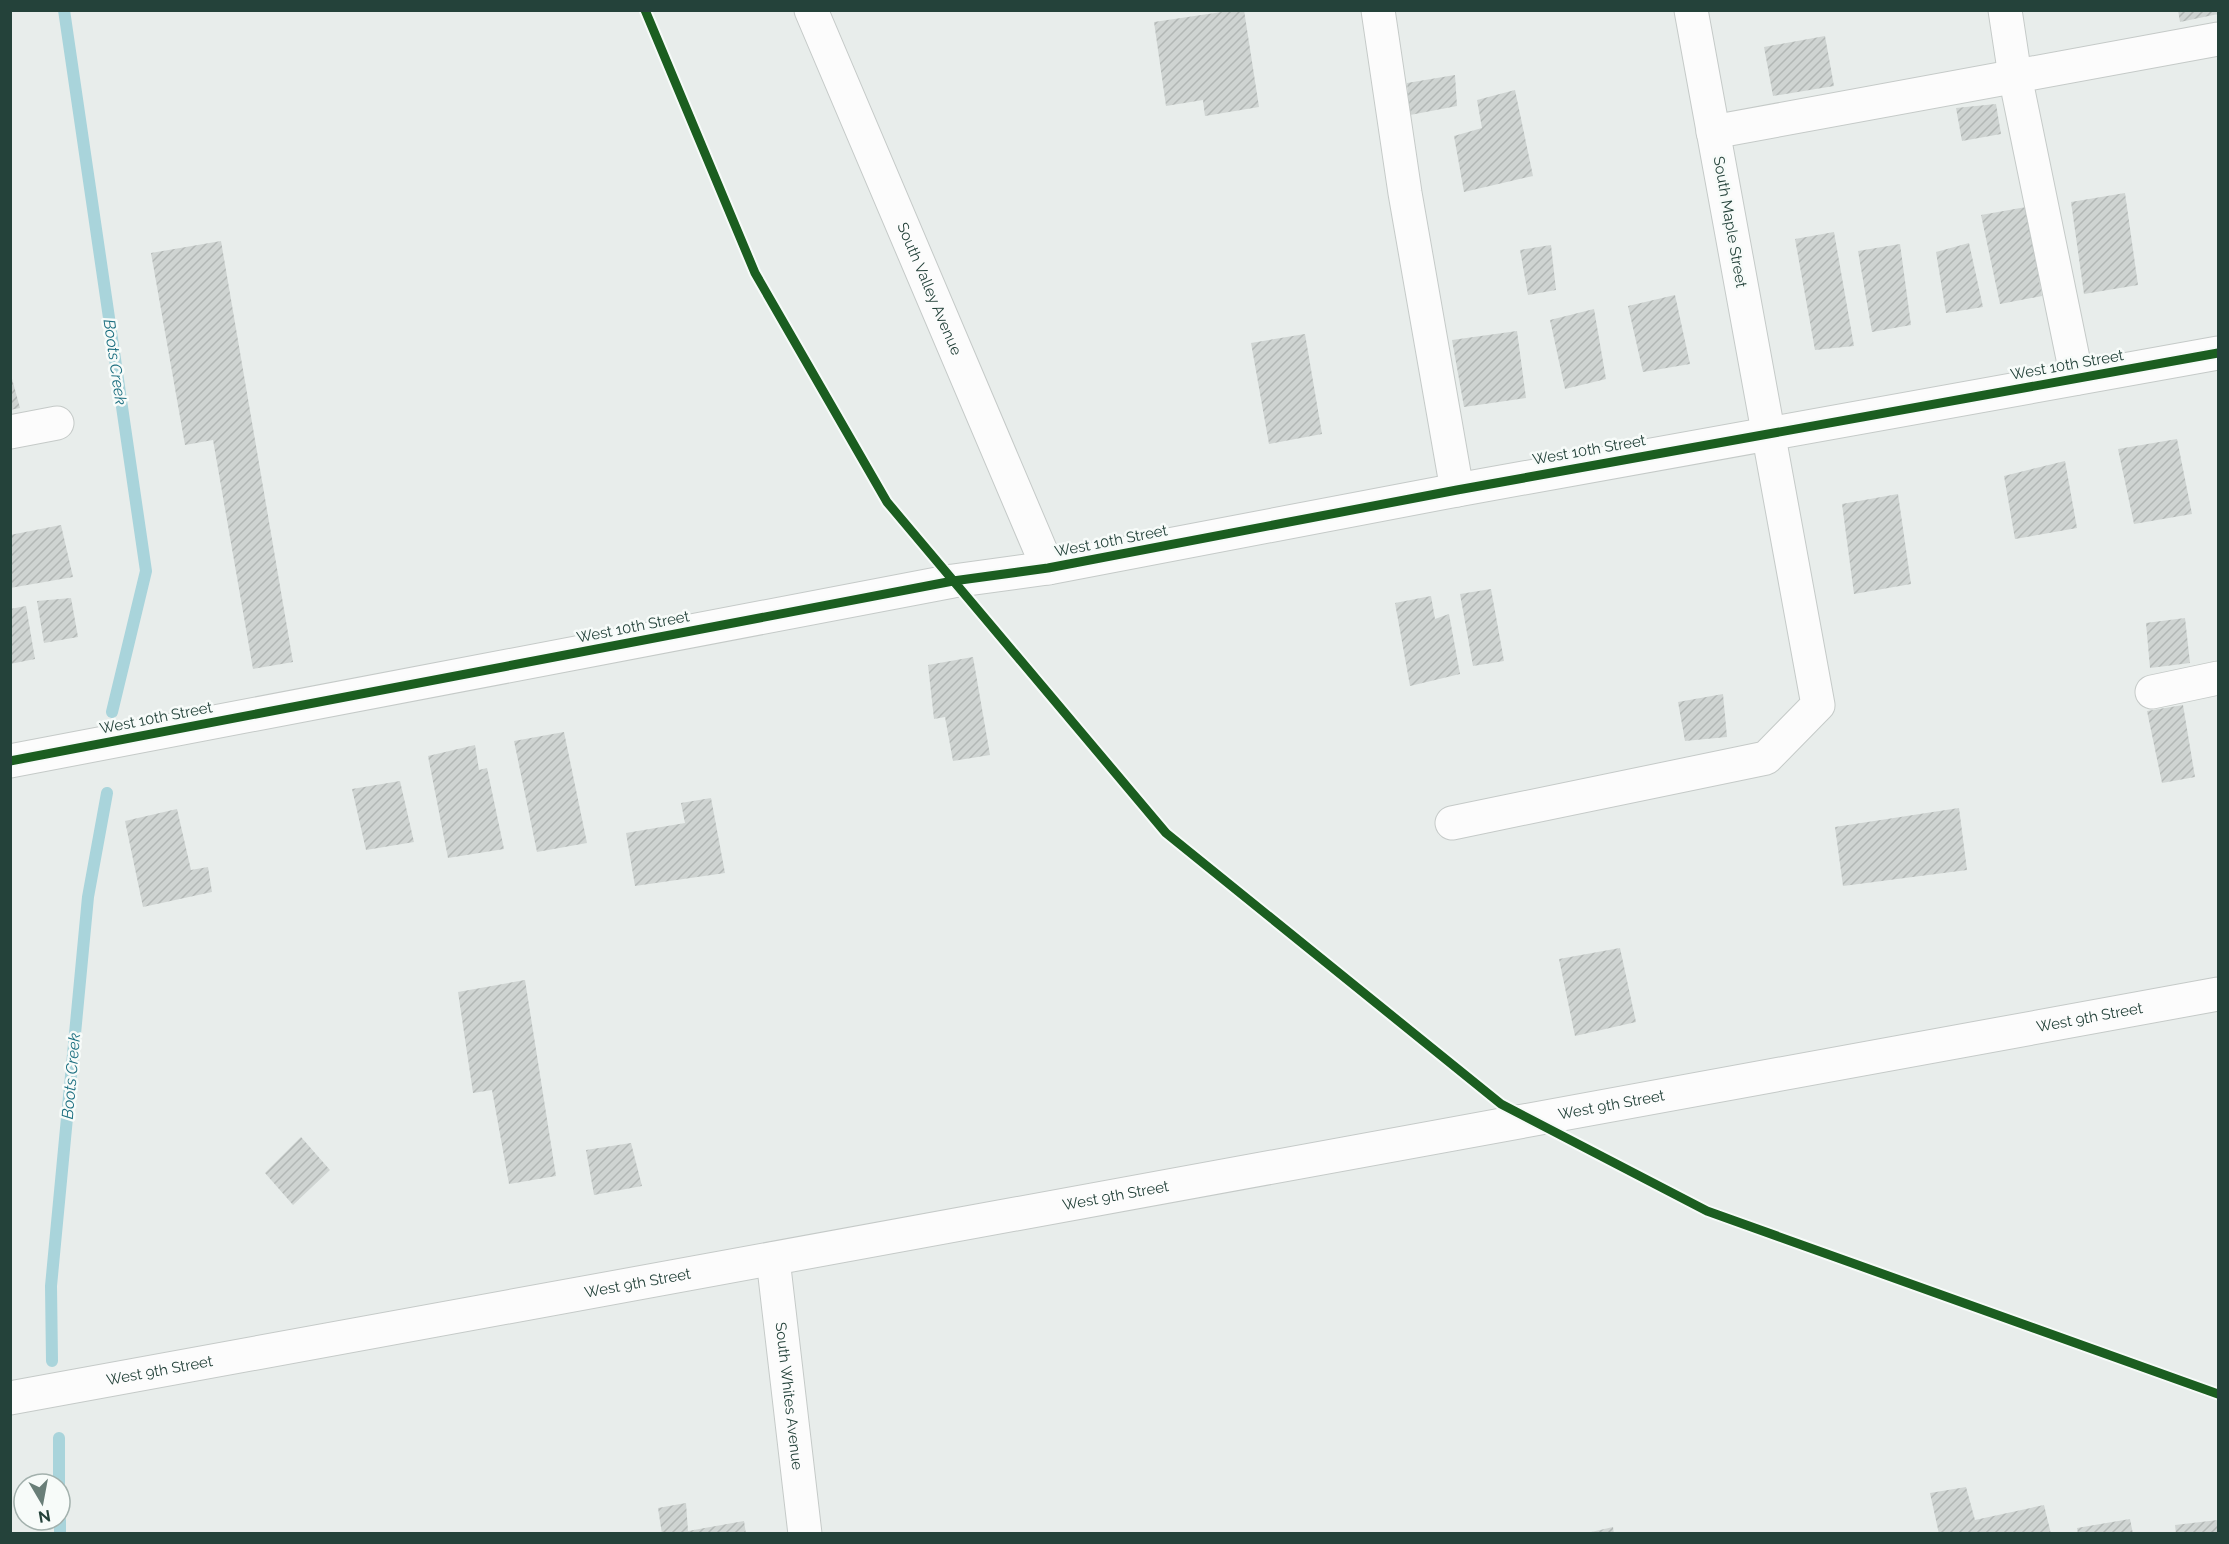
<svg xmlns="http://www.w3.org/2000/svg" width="2229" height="1544" viewBox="0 0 2229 1544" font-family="Raleway,sans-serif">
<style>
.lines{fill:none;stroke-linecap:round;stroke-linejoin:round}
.stream{stroke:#a9d4db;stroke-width:12}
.building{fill:url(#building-hatch)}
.minor-casing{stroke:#c5cac8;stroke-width:35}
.minor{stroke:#fcfcfc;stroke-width:33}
.cycleway-casing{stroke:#f7fbf9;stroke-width:13}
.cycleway{stroke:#1b5e20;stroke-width:9}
.labels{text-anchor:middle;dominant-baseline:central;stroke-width:5;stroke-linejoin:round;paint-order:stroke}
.street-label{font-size:15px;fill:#24423a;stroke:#f7fbf9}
.water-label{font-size:16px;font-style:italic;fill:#1c6f80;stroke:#f7fbf9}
</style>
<defs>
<pattern id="building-hatch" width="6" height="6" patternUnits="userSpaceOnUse" patternTransform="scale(1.5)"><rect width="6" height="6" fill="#cfd4d2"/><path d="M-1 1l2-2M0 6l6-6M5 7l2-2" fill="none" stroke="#b2b7b5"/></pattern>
</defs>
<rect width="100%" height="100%" fill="#e8edeb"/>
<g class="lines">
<!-- stream -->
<path class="stream" d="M64,10L146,571L112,712
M52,1361L51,1286L88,897L107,793
M59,1438V1484
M60,1520V1534"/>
</g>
<!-- building -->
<path class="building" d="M1235,10H1244L1259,107L1205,116L1203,100L1166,106L1154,22Z
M2178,10H2218V14L2180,22Z
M1825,36L1834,86L1773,96L1764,47Z
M1455,75L1457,106L1410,115L1407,83Z
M1515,90L1533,176L1464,192L1454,136L1482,128L1477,100Z
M1996,104L2001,134L1962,141L1956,108Z
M2125,193L2138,285L2084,294L2071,202Z
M2026,207L2042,296L2000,304L1981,215Z
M1834,232L1854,346L1815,350L1795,239Z
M221,241L293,662L253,669L213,440L185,445L151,253Z
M1969,243L1983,307L1946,313L1936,252Z
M1900,244L1911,325L1872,332L1858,251Z
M1551,245L1556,290L1528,295L1520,250Z
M1675,295L1690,364L1643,372L1628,306Z
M1594,309L1606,379L1565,389L1550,320Z
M1517,331L1526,398L1464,407L1452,340Z
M1305,334L1322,434L1269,444L1251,343Z
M11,375L20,408L10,410V376Z
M2177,439L2192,514L2134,524L2118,449Z
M2065,461L2077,528L2015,539L2004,476Z
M1898,494L1911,584L1854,594L1842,504Z
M61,525L73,577L10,588V535Z
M1491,589L1504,661L1473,666L1460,594Z
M1431,596L1435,619L1449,614L1460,674L1410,686L1395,603Z
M71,598L78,637L44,643L37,601Z
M26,606L35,659L10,664V609Z
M2185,618L2190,663L2150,668L2146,623Z
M973,657L990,755L953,761L945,717L934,719L928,665Z
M1723,694L1727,737L1685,741L1678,702Z
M2183,705L2195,777L2162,783L2147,711Z
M564,732L587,843L537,852L514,741Z
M475,745L479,770L487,768L504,849L448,858L428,756Z
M400,781L414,842L366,850L352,789Z
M711,798L725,873L635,886L626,833L685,823L681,803Z
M1959,808L1967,870L1843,886L1835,827Z
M177,809L191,870L208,867L212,892L143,907L125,821Z
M1620,948L1636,1022L1575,1036L1559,959Z
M525,980L556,1176L509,1184L492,1090L473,1093L458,992Z
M301,1137L330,1170L293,1205L265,1173Z
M631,1143L642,1186L594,1195L586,1150Z
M1966,1487L1975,1520L2044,1505L2051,1534H1939L1930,1493Z
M686,1503L688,1531L744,1521L746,1534H662L658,1508Z
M2130,1519L2133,1534H2078L2077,1528Z
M2218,1520V1534H2176L2175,1525Z
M1613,1527L1614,1534H1587V1533Z"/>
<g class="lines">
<!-- minor casing -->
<g class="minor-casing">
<g id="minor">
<path id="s1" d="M811,10L1048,568"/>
<path d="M1378,10L1405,193L1457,490"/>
<path d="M2005,10L2015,76L2077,378"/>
<path d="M1713,132L2218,39"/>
<path d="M10,432L57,423"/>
<path d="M2152,692L2218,678"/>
<path d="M10,761L953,581L1048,568L1457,490L2218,353"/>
<path d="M1452,823L1766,758L1818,705L1691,10"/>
<path id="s2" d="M773,1259L805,1534"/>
<path id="s3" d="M10,1398L2218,994"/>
</g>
</g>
<!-- minor -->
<use href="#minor" class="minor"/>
<!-- cycleway casing -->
<g class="cycleway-casing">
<path id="cycleway" d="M645,10L755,273L887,502L1166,833L1501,1104L1707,1211L2218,1394
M10,761L953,581L1048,568L1457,490L2218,353"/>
</g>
<!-- cycleway -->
<use href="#cycleway" class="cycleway"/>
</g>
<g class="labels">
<!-- street labels -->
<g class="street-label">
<text transform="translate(1730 222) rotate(80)">South Maple Street</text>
<text stroke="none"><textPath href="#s1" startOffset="303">South Valley Avenue</textPath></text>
<text transform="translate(2067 365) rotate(-10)">West 10th Street</text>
<text transform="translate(1589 450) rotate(-10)">West 10th Street</text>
<text transform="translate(1111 541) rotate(-11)">West 10th Street</text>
<text transform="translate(633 627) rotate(-11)">West 10th Street</text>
<text transform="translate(156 718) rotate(-11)">West 10th Street</text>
<text stroke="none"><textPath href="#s3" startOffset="2114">West 9th Street</textPath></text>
<text stroke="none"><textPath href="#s3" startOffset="1628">West 9th Street</textPath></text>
<text stroke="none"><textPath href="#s3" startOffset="1124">West 9th Street</textPath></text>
<text stroke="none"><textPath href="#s3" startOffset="638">West 9th Street</textPath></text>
<text stroke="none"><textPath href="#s3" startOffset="152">West 9th Street</textPath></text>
<text stroke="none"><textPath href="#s2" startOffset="138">South Whites Avenue</textPath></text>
</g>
<!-- water labels -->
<g class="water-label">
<text transform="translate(115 362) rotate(82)">Boots Creek</text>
<text transform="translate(71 1076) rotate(-85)">Boots Creek</text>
</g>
</g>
<!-- border -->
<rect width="2229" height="1544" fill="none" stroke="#24423a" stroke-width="24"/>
<!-- north arrow -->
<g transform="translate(42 1502) rotate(170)"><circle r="28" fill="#f7fbf9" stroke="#a3b1ad" stroke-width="1.5"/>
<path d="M0-4.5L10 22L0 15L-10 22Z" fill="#697e78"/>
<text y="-9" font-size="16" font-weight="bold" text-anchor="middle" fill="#24423a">N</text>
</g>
</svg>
